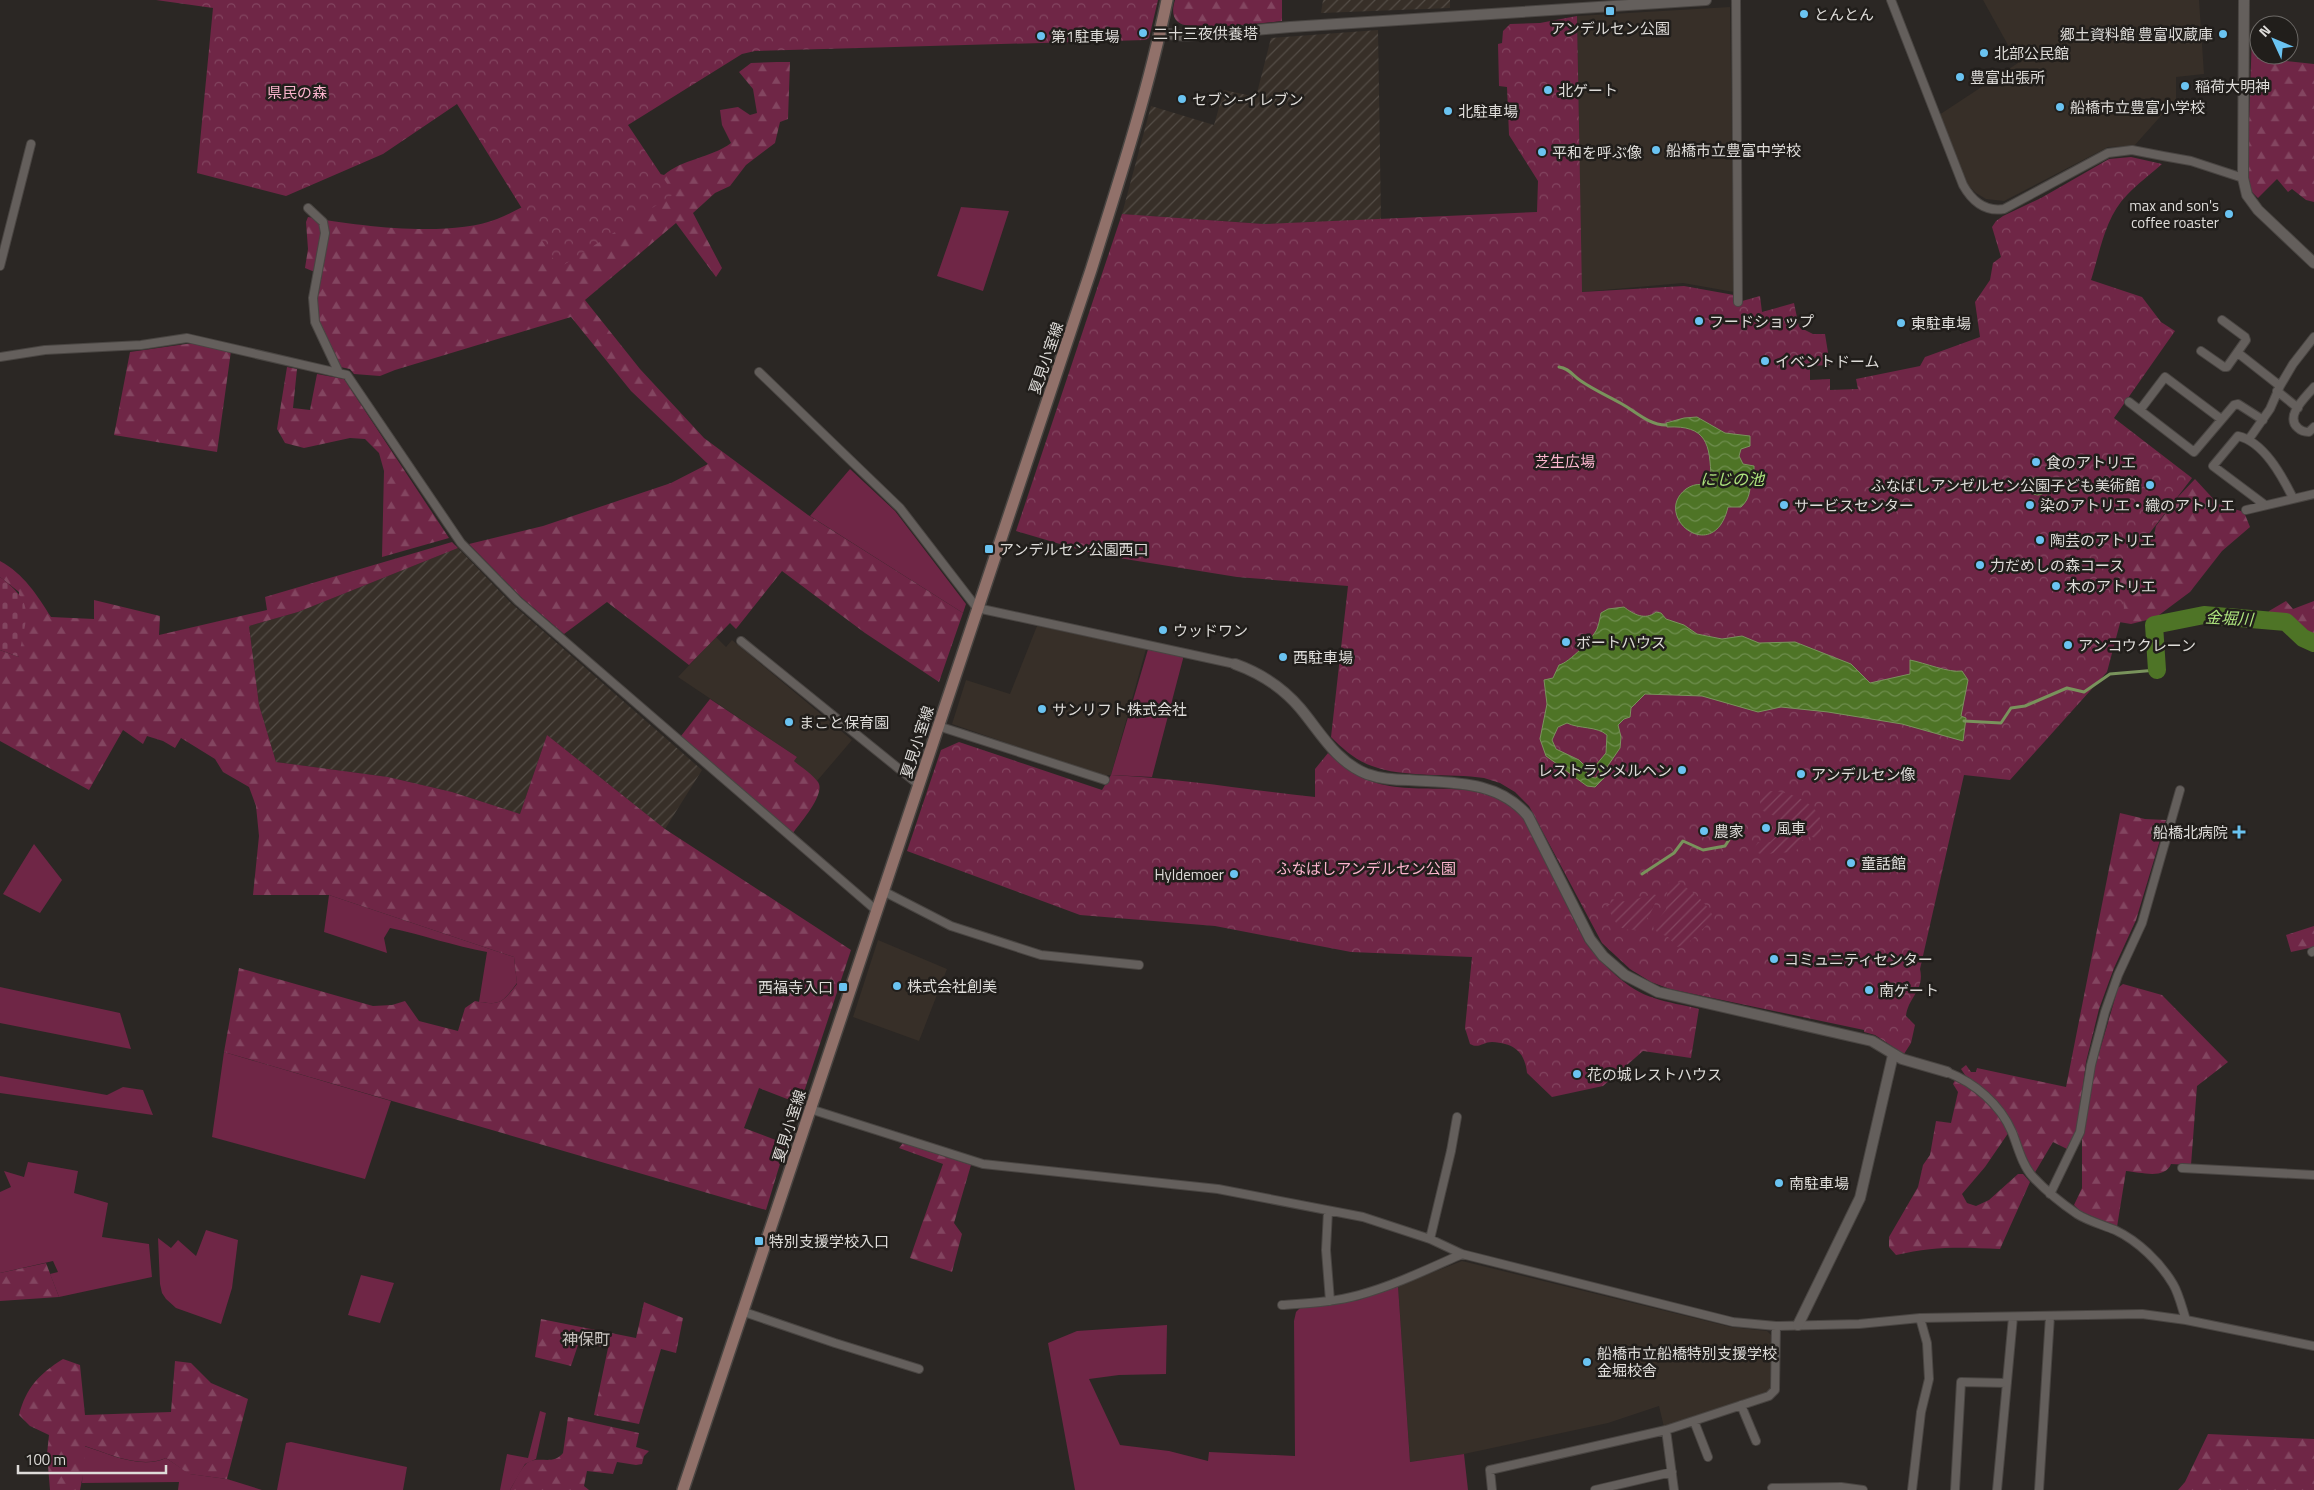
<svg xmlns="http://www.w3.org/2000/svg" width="2314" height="1490" viewBox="0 0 2314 1490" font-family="'Titillium Web','Noto Sans JP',sans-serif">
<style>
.built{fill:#372f28}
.industrial{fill:url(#industrial-furrows)}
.grass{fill:#6f2646}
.forest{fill:url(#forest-firs)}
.cemetery{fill:url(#cemetery-stones)}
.park{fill:url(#park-crowns)}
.garden{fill:url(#garden-furrows)}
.water{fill:url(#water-waves);stroke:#79935c;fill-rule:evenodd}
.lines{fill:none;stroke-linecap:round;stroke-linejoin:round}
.stream{stroke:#79935c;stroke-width:3}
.river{stroke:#4e7426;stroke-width:18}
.minor-casing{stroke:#494542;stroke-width:10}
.tertiary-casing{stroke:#494542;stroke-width:12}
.secondary-casing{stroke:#494542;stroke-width:14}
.minor{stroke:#645f5c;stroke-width:8}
.tertiary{stroke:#645f5c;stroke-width:10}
.secondary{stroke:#91716a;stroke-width:11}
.poi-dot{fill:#6ac3f1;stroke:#211e1b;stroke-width:2}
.labels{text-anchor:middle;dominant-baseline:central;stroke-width:5;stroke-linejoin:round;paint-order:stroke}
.poi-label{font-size:15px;fill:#dedcd9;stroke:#211e1b;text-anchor:start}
.park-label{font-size:15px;fill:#fcb5ce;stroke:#211e1b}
.street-label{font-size:15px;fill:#dedcd9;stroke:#211e1b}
.water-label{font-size:16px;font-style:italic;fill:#aee57e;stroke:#211e1b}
.neighbourhood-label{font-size:16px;fill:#c7c2be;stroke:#211e1b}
</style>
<defs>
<pattern id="industrial-furrows" width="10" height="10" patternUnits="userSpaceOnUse" patternTransform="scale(1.25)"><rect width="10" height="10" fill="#372f28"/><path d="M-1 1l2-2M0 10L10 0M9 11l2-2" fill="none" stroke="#544d47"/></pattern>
<pattern id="forest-firs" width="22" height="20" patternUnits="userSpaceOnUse" patternTransform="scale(1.25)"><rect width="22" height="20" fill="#6f2646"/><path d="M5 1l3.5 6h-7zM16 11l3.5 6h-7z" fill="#834560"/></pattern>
<pattern id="cemetery-stones" width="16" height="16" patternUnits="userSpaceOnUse" patternTransform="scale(1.25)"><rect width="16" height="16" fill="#6f2646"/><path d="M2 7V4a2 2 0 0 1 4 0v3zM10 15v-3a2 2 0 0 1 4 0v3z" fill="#834560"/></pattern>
<pattern id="park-crowns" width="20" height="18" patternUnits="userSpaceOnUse" patternTransform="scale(1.25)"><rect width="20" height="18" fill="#6f2646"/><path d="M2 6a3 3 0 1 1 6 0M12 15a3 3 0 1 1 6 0" fill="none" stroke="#834560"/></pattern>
<pattern id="garden-furrows" width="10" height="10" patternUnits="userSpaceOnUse" patternTransform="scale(1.25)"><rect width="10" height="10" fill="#6f2646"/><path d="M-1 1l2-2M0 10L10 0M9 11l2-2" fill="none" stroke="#834560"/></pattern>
<pattern id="water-waves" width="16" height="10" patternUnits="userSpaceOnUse" patternTransform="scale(1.25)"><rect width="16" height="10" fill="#4e7426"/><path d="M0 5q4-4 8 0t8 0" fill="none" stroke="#6f8e4f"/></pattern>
</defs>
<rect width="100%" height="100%" fill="#2b2724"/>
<!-- built -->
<path class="built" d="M1983,0H2199L2204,74L2176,77V99L2134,146L2108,147L2004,201L1986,199L1976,193L1967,184L1939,115L2018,63Z
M1730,7L1734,292L1683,283L1581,292L1577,16Z
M1037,626L1146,649L1111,775H1100L952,724L966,680L1010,694Z
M716,637L726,647L732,640L852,740L817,781L794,761L797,757L678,677Z
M878,940L947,969L919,1041L853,1017Z
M1462,1261L1731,1327L1767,1331L1772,1336L1770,1389L1769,1392L1664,1427L1659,1406L1608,1423L1464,1454L1410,1462L1398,1286Z"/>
<!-- industrial -->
<path class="industrial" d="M1323,0H1450V8L1321,13Z
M1378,30L1381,220L1264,224L1122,214L1151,106L1214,125L1224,90L1256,97L1271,38Z
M458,548L511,603L702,770L665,829L547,735L520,814L452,792L388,777L276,762L259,705L249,626L298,612Z"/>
<!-- grass -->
<path class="grass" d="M961,207L1009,211L983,291L937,276Z
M850,469L895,511L966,604L963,613L810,516Z
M1149,646L1184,655L1152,777L1111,775Z
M34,844L62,880L40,913L3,894Z
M329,895L514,957L517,983C504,1000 502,1006 479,1002L487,952C454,946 423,935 390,928L384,938L387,953L324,932Z
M0,987L120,1013L131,1049L0,1023Z
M224,1052L391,1101L365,1179L212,1137Z
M0,1076L107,1095L123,1087L143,1090L153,1115L0,1093Z
M28,1162L78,1171L74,1193L108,1203L102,1237L149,1244L152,1277L59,1297L50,1274L58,1272L53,1261L0,1273V1192L11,1187L4,1171L24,1177Z
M206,1230L238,1240L232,1288L221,1324L176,1308L166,1299L162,1293L160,1284L158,1238L171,1248L178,1240L196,1256Z
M361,1275L394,1283L380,1323L348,1315Z
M1398,1286L1410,1462L1464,1454L1468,1490H1075L1048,1343L1077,1331L1167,1325L1166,1374L1119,1375L1089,1379L1120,1445L1169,1451L1208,1461L1209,1452L1295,1456L1294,1321L1296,1312L1300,1308L1359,1300Z
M540,1411L546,1413L536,1459L525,1464L510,1490H500L507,1454L528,1458Z
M291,1442L407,1467L403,1490H277L286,1443Z
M84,1446C110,1454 141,1470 166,1458L190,1474L227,1479L262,1490H178L179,1482L82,1483Z"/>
<!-- forest -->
<path class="forest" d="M1175,0H1282V21C1262,23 1191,33 1178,22C1171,16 1173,7 1175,0Z
M2252,35L2259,38V55H2271L2277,60L2314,64V202L2306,200L2292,189L2288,192L2277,179L2258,198L2251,191L2247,178Z
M777,62H790L788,119L780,122L775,143L746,165L730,186L715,193L693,213L722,268L716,277L676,223L585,300L640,369L704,438L808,515L963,613L939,682L865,633L782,571L736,629L730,623L689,665L607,602L564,634L521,597L469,544L543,526L671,483L708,464L631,391L571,317L395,370L380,376L354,374L350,369L340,367L318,321L317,298L322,275L305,268L308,249L306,222L308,217C358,226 449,238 497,219C545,199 589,164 633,136L660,174L664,175C682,159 711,158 731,143L722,125L720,110L738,107L750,115L757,113L753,89L739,72L751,63Z
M200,342L231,351L217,452L114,435L130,352Z
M287,367L297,369L293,408L310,410L317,374L344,379L449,538L382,557L384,471L379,453L365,439L350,438L304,448L285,443L277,429Z
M2071,439L2126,557L2154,535L2156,526L2177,498L2195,479L2218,504L2244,512L2250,527L2222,551L2190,592L2155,618L2131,624L2101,619Z
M452,542L458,548L298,612L249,626L259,705L276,762L388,777L452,792L520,814L547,735L665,829L851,950L800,1104L759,1088L744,1128L786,1144L766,1210L224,1052L239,968L373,1006L392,1005L405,1001L419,1021L458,1031L465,1008L475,1001C500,1006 502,1003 517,984L514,957L329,895H253L259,836L256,806L249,787L223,772L215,759L181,738L175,748L163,741L147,736L143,744L123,730L89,790L0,741V650L19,657V592L0,577V561C24,574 37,595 51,617L94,619V600L160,616L159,635L267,610L265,597Z
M2286,601L2293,609L2314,601V639L2284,618L2266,617L2269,611Z
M710,699L797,757L794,761C801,767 812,774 818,782C826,794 800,823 793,833L681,736Z
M2120,813L2145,819L2166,820L2136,920L2114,968L2099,1009L2086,1062L2077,1131L2069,1150L2053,1142L2034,1174L2014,1130L1981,1087L1965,1075L1961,1069L1966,1065L1971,1072H1976L1977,1068L2066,1087Z
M2314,926V947L2291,952L2286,935Z
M2123,984L2162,995L2228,1062L2197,1086L2191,1165L2171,1164C2165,1180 2140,1172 2126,1171L2117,1227L2080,1211L2074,1205L2082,1188V1139L2095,1067L2118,988Z
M1955,1080C1980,1085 1997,1111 2009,1132L1985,1167L1962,1194L1967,1203L1976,1206L1989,1200L2018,1174H2023L2030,1182L2000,1249C1962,1247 1934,1246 1896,1255L1889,1247V1237L1918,1187L1923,1165L1930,1155L1936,1121L1951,1123L1958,1092L1953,1084Z
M903,1143L971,1165L954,1223L962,1234L952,1272L910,1258L943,1164L899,1148Z
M46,1263L59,1297L0,1301V1273Z
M644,1302L683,1318L676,1353L661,1349L639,1424L594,1415L608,1348L579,1342L571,1366L535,1357L541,1319L636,1338Z
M63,1359L80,1365L85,1415L171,1412L175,1361L191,1363L211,1383L248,1399L227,1479L189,1474L166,1458C140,1469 110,1454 85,1446L84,1470L80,1490H50L47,1454L49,1435L30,1426L19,1415C26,1388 39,1374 63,1359Z
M568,1417L639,1433L636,1447L649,1451L644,1456L642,1464L636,1465L617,1462L613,1474L587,1471L584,1486L589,1490H510C515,1482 520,1469 527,1463C539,1455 553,1466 563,1453Z
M2208,1434L2314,1439V1490H2178L2185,1482Z"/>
<!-- cemetery -->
<path class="cemetery" d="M0,577C37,605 26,615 19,657L0,650Z"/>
<!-- park -->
<path class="park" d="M156,0H1158L1149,38L1145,40L755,51L742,54L628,125L674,194L559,268L457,104L383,154L286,196L197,173L213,8Z
M1577,16L1582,292L1684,286L1734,295L1735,303L1760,296L1762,312L1794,303L1799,327L1813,334H1825L1830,365L1810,366V380L1830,379V390L1858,389L1856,379L1920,366L1925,357L1980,337L1975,302L1990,280L1993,263L2001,257L1992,227L1996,221L2003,216L2041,198L2109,159L2131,157L2162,164C2151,174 2137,184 2127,195C2105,217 2100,252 2091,280L2142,297L2161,322L2175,331L2114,418L2192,478L2119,573L2124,608L2107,672L2010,780L1964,775L1920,969C1925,990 1908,997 1906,1016L1915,1025L1911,1043L1904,1054L1875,1035L1864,1032V1030L1670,989L1651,982L1630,969L1602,943L1529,806L1515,792L1500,783L1484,778C1450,773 1403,778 1372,766C1355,760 1343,749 1331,737L1348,586L1237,577L1094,554L1016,531L1122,214L1264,224L1537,212L1538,181L1509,135L1507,87L1499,86L1498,44L1502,43L1503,31L1510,24L1540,23Z
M959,742L1102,790L1111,775C1179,778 1247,790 1315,797V769L1328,753C1343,767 1360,779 1380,784C1432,797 1482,773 1524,819L1585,942C1602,964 1627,990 1654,998C1668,1003 1684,1005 1699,1009L1691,1058L1643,1051L1603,1086L1552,1097L1527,1073C1525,1052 1514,1043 1492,1042C1483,1042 1479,1049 1470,1044L1465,1028L1472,957L1351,952L1215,926L1080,915L907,851L941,750Z"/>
<!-- garden -->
<path class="garden" d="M1773,791C1796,792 1834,811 1817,839L1810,836L1806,840H1802C1797,857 1788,851 1774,853C1767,854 1765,856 1758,853L1755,847L1758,842H1770L1782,831C1778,812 1774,818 1760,809V792Z
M1674,880C1689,888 1707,902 1714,918L1687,944L1677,947L1668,937L1657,932L1653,927L1666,909L1668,883Z
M1653,894L1656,895C1657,907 1646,918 1642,929C1617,932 1618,926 1606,905H1610L1611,899L1627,902Z"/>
<!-- water -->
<path class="water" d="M1697,417L1725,433L1750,436V446L1741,449L1739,456L1743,464L1754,466V474L1751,475C1750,488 1751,498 1741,507H1728C1714,567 1651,516 1686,489C1696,482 1706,484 1716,488L1715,482L1711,479C1710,444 1707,425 1667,427L1666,423L1684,418Z
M2029 486a9 9 0 1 1 18 0a9 9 0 1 1-18 0Z
M1624,607C1633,614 1645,621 1656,612L1661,613L1666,619L1684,625L1697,634L1722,639L1742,636L1759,643L1795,642L1851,664L1870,683L1910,674V660C1925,663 1949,673 1962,671L1968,680L1961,716L1966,718L1963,741L1902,724L1828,712L1781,707L1758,712L1702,696L1645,694L1631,708L1630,717L1624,719L1618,725L1621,737L1620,748L1607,767L1606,776L1595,787L1587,786L1546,756L1540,739L1547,704L1544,680L1553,678L1559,665C1569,663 1593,638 1597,629C1599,624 1600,618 1601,613L1608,609ZM1567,723C1579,729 1597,726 1607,735L1606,753L1596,765L1600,772L1596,778L1588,777L1585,766L1579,760L1556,749L1552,740L1558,727Z"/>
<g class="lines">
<!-- stream -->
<path class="stream" d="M1559,367C1569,368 1573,376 1581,381C1594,390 1608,396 1622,404C1636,412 1649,425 1666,425
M1964,721L2001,723L2011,708L2025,706L2067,688L2084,692L2110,674L2157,670
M1642,874L1674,853L1683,841L1703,850L1725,846L1739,824"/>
<!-- river -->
<path class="river" d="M2157,670L2154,625L2204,615L2286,622L2303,638L2314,643"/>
<!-- minor casing -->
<g class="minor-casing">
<path id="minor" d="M1736,0L1738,302
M1891,0L1963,185C1972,201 1985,212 2004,209L2108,153L2132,150L2163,156L2191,161L2243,178
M308,208L323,222L325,233L313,298L315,322L339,373
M0,266L31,144
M2201,351L2224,367H2227L2246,340L2245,337L2222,320
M2238,353L2280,386
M0,357L45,350L141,345L187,338L347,375L461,543L518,601L877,911
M759,372L900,508L977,608L1235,664
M2314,387C2306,397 2284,416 2298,428C2301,431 2304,432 2309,432L2314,427
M2277,391L2298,408
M2129,402L2194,452L2234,405L2238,404L2263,420
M2140,410L2165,377L2221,419
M2249,439L2270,409L2280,386L2293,364L2314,337
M2265,505L2213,466L2238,436C2264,442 2282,476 2293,498
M2246,510L2314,494
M741,641L919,785
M938,726L1105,780
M883,891L951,926L1041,955L1139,965
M2312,952L2314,951
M1947,1072C1975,1083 2000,1104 2012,1132C2018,1147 2022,1165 2033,1177C2046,1191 2061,1203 2077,1214C2088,1221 2103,1225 2115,1230C2138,1241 2160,1262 2173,1284C2179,1294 2182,1308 2186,1320
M810,1109L983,1164L1218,1189L1363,1217L1430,1239L1462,1254L1733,1322L1776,1326L1859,1324L1920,1318L2142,1314L2186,1320L2314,1346
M2182,1168L2314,1175
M2050,1194L2080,1132L2091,1065L2105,1012L2118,975L2142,923L2180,790
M1328,1211L1326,1250L1330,1301
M1430,1239L1451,1151L1457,1117
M1282,1305C1308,1303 1334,1302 1359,1295C1395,1285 1428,1269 1462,1254
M744,1312L835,1343L919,1369
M1741,1405L1756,1441
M1694,1421L1708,1457
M1666,1430L1674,1490
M1492,1490L1490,1470L1666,1430L1769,1396L1775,1390L1776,1326
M1595,1490L1672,1472
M1773,1490L1772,1488L1841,1487L1863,1490
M1912,1490L1921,1412L1929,1379L1927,1343L1920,1318
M1955,1490L1961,1382L2007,1383
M1997,1490L2013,1317
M2039,1490L2050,1316"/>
</g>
<!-- tertiary casing -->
<g class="tertiary-casing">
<path id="tertiary" d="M2244,0L2243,178L2247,195L2258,210L2314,263
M1160,33L1187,36L1290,27L1706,0
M1235,664C1260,673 1283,688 1300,708C1321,733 1336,762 1367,774C1381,779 1395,780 1409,780C1452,783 1498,780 1528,816L1590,939L1603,956L1625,975L1658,992L1872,1041L1902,1059L1947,1072
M1798,1325L1860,1198L1893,1055"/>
</g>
<!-- secondary casing -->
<g class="secondary-casing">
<path id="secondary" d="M683,1490L1091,270C1119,181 1148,92 1167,0"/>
</g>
<!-- minor -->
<use href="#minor" class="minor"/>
<!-- tertiary -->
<use href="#tertiary" class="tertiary"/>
<!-- secondary -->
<use href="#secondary" class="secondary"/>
</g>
<!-- markers -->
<g class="poi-dot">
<rect x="1605" y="6" width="10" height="10" rx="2.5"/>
<circle cx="1804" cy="14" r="5"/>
<circle cx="1143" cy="33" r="5"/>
<circle cx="2223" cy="34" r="5"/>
<circle cx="1041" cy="36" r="5"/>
<circle cx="1984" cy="53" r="5"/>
<circle cx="1960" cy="77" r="5"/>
<circle cx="2185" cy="86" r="5"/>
<circle cx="1548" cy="90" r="5"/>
<circle cx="1182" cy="99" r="5"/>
<circle cx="2060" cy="107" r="5"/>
<circle cx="1448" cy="111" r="5"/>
<circle cx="1656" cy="150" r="5"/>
<circle cx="1542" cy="152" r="5"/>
<circle cx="2229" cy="214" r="5"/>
<circle cx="1699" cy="321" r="5"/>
<circle cx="1901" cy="323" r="5"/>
<circle cx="1765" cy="361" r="5"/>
<circle cx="2036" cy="462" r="5"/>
<circle cx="2150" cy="485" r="5"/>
<circle cx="1784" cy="505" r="5"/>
<circle cx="2030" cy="505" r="5"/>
<circle cx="2040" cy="540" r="5"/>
<rect x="984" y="544" width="10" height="10" rx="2.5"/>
<circle cx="1980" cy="565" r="5"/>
<circle cx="2056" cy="586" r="5"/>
<circle cx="1163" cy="630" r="5"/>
<circle cx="1566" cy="642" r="5"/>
<circle cx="2068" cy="645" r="5"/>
<circle cx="1283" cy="657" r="5"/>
<circle cx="1042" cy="709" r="5"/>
<circle cx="789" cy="722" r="5"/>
<circle cx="1682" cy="770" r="5"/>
<circle cx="1801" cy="774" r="5"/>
<circle cx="1766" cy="828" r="5"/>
<circle cx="1704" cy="831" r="5"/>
<path d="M2236.5 824.5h5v5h5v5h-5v5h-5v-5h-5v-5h5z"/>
<circle cx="1851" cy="863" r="5"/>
<circle cx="1234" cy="874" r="5"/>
<circle cx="1774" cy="959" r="5"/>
<circle cx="897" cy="986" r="5"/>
<rect x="838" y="982" width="10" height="10" rx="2.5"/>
<circle cx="1869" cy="990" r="5"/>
<circle cx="1577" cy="1074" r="5"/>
<circle cx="1779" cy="1183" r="5"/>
<rect x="754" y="1236" width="10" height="10" rx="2.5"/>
<circle cx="1587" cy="1362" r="5"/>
</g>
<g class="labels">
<!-- poi labels -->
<g class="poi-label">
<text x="1814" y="14">とんとん</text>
<text x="1610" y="28" text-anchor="middle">アンデルセン公園</text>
<text x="1153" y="33">二十三夜供養塔</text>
<text x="2213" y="34" text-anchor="end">郷土資料館 豊富収蔵庫</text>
<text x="1051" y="36">第1駐車場</text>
<text x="1994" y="53">北部公民館</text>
<text x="1970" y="77">豊富出張所</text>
<text x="2195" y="86">稲荷大明神</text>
<text x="1558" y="90">北ゲート</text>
<text x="1192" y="99">セブン-イレブン</text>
<text x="2070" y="107">船橋市立豊富小学校</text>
<text x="1458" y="111">北駐車場</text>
<text x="1666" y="150">船橋市立豊富中学校</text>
<text x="1552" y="152">平和を呼ぶ像</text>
<text x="2219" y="205" text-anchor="end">max and son's<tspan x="2219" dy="17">coffee roaster</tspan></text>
<text x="1709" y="321">フードショップ</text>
<text x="1911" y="323">東駐車場</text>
<text x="1775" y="361">イベントドーム</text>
<text x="2046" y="462">食のアトリエ</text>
<text x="2140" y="485" text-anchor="end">ふなばしアンゼルセン公園子ども美術館</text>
<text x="1794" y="505">サービスセンター</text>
<text x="2040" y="505">染のアトリエ・織のアトリエ</text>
<text x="2050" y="540">陶芸のアトリエ</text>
<text x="999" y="549">アンデルセン公園西口</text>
<text x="1990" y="565">力だめしの森コース</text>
<text x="2066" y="586">木のアトリエ</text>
<text x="1173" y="630">ウッドワン</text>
<text x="1576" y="642">ボートハウス</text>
<text x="2078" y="645">アンコウクレーン</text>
<text x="1293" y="657">西駐車場</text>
<text x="1052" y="709">サンリフト株式会社</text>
<text x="799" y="722">まこと保育園</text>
<text x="1672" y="770" text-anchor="end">レストランメルヘン</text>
<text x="1811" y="774">アンデルセン像</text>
<text x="1776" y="828">風車</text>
<text x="1714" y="831">農家</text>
<text x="2228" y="832" text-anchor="end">船橋北病院</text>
<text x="1861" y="863">童話館</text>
<text x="1224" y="874" text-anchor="end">Hyldemoer</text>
<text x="1784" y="959">コミュニティセンター</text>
<text x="907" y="986">株式会社創美</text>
<text x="833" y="987" text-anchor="end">西福寺入口</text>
<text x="1879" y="990">南ゲート</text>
<text x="1587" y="1074">花の城レストハウス</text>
<text x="1789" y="1183">南駐車場</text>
<text x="769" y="1241">特別支援学校入口</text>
<text x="1597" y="1353">船橋市立船橋特別支援学校<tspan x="1597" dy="17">金堀校舎</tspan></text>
</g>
<!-- park labels -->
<g class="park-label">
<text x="297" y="92">県民の森</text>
<text x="1565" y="461">芝生広場</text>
<text x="1366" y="868">ふなばしアンデルセン公園</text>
</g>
<!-- street labels -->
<g class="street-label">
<text transform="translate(1046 358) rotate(-71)">夏見小室線</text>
<text transform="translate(917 742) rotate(-72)">夏見小室線</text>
<text transform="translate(789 1126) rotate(-72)">夏見小室線</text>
</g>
<!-- water labels -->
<g class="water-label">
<text x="1732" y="479">にじの池</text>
<text transform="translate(2229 618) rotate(3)">金堀川</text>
</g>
<!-- neighbourhood labels -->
<g class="neighbourhood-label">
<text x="586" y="1339">神保町</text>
</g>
</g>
<!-- north arrow -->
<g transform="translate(2274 40) rotate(314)"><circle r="24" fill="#211e1b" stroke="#6d6a67"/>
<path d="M0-4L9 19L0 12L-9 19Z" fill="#6ac3f1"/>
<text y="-8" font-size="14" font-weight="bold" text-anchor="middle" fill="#dedcd9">N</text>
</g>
<!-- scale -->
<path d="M18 1465v8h148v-8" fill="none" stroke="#dedcd9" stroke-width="2.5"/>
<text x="25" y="1465" font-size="15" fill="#dedcd9" stroke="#211e1b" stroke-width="4" paint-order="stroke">100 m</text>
</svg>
